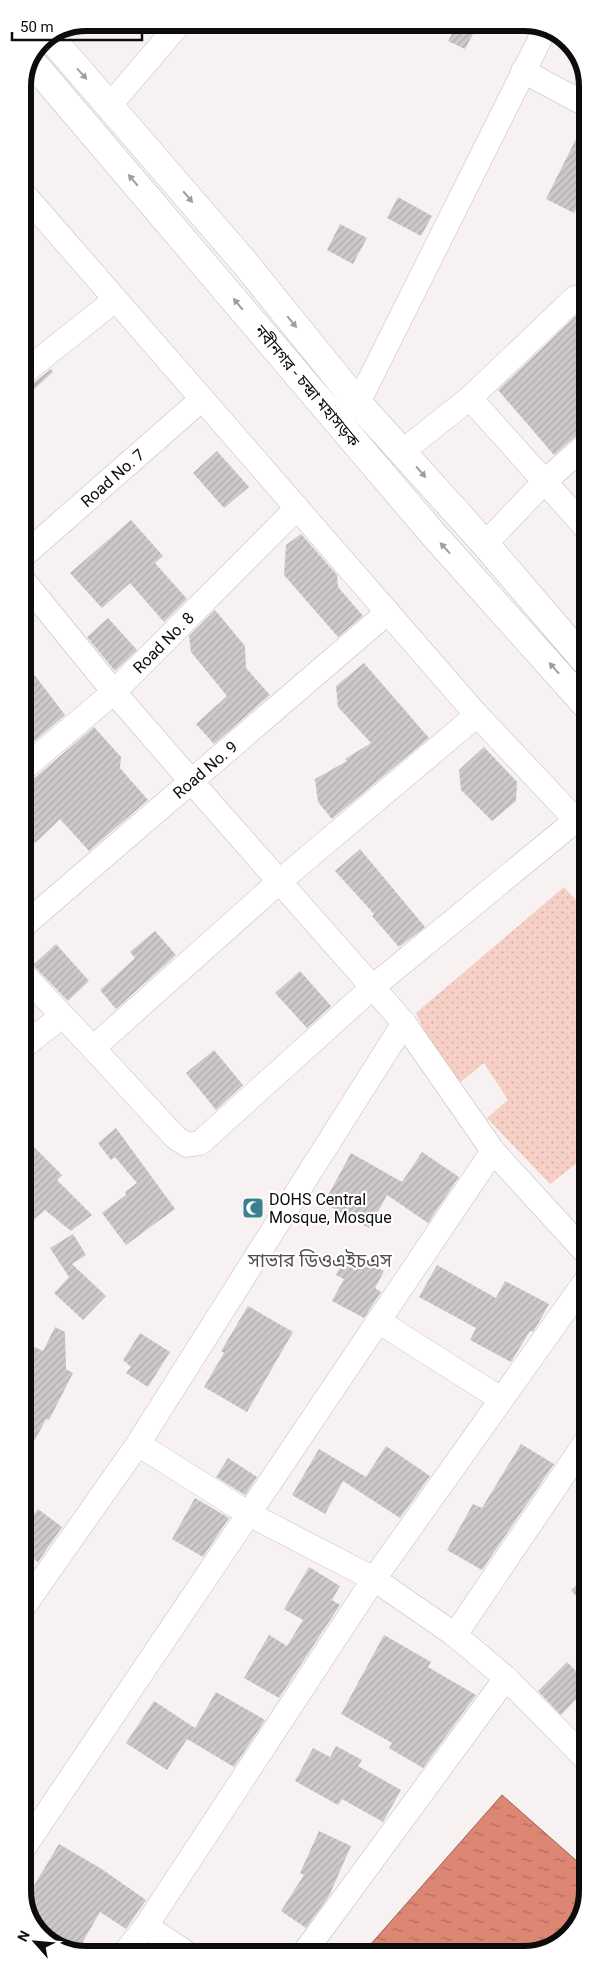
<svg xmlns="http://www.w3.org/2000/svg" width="610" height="1977" viewBox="0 0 610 1977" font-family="Roboto,'Noto Sans Bengali',sans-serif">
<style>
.green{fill:url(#green-dots)}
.water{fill:url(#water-ripples);stroke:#9e6155}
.building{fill:url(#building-hatch)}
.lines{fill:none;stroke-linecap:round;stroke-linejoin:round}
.minor-casing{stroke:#c1bdbc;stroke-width:25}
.highway-casing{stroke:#c1bdbc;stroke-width:29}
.minor{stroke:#fff;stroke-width:24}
.highway{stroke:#fff;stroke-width:28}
.oneway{fill:#9e9e9e}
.labels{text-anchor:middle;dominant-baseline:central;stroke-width:4.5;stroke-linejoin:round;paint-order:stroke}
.street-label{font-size:16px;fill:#0d0c0c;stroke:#fff}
.poi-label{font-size:16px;fill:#0d0c0c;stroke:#fff;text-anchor:start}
.quarter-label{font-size:19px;fill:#534f4e;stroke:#fff}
.rim{fill:none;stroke:#0d0c0c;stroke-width:6}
</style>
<defs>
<pattern id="green-dots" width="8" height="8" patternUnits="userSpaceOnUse" patternTransform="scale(1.25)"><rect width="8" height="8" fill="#f6cfc6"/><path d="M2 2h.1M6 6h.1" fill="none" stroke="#d2b1a9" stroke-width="1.8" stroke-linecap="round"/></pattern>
<pattern id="water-ripples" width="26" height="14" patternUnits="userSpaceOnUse" patternTransform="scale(1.25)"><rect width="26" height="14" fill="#dc8674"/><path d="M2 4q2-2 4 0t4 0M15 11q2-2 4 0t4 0" fill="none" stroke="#b16c5e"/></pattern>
<pattern id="building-hatch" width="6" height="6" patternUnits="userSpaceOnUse" patternTransform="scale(1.25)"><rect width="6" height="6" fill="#cdc9c8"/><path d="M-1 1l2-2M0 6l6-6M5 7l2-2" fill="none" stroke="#afabab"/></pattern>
</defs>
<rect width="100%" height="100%" fill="#f7f2f1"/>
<!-- green -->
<path class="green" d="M564,887L586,911L587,1155L550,1184L487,1118L508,1100L484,1063L451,1090L416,1013Z"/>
<!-- water -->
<path class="water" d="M502,1795L587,1870V1891L574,1930L540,1952L363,1953Z"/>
<!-- building -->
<path class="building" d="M458,23H479L465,49L448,41Z
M585,121L586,191L574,213L546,199Z
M398,197L432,216L421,236L387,218Z
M340,224L367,238L353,264L327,250Z
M580,312L586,313V432L577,435L554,455L498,390Z
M51,369L53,372L30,393L23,386L32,384Z
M217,451L249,487L224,508L193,473Z
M131,520L163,556L155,563L187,599L164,622L130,583L102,608L70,573Z
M301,534L337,575L338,587L363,616L338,637L284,575L286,545Z
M215,610L245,646L246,668L270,695L214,744L196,724L227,696L191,652L189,636Z
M108,618L137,650L115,671L87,637Z
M23,660L65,715L23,751Z
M364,663L429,738L332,819L318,802L315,779L347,761L345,759L371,743L338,707L336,686Z
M94,727L121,757L120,768L148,800L89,851L60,819L35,843L23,828V782L32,780Z
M484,747L517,782L516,801L492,821L461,790L459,770Z
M360,849L425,927L399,947L372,916L374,914L335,871Z
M155,931L176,955L116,1009L100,990L135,958L130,952Z
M56,944L89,981L68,1001L33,965Z
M300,971L331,1006L307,1028L275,993Z
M214,1050L243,1085L216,1110L186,1073Z
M116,1128L175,1209L126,1245L102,1213L126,1195L125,1192L137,1183L115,1157L111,1160L98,1143Z
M24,1137L62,1175L57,1180L92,1215L71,1231L45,1210L24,1228Z
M422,1152L459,1177L428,1223L387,1195L369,1228L324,1203L351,1153L402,1182Z
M73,1234L86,1255L72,1264L106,1296L83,1320L54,1293L69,1277L50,1248Z
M348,1252L384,1271L375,1288L381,1292L364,1318L332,1301L344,1279L336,1275Z
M437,1265L496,1298L505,1281L549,1304L538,1324L533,1332L530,1331L511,1362L470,1340L476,1328L419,1297Z
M248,1306L293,1332L247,1412L204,1387L224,1353L221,1351Z
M55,1327L65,1332L66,1369L73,1373L49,1420L46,1419L35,1440L24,1435V1342L43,1351Z
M140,1333L170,1352L148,1387L126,1373L131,1367L123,1360Z
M521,1444L554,1464L482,1570L447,1550L473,1504L482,1508Z
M386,1446L430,1476L400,1518L343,1481L325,1514L292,1495L319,1449L366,1477Z
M228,1458L257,1477L245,1495L216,1477Z
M195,1498L229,1518L203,1557L172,1539Z
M38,1509L62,1527L38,1562L24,1552V1527Z
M309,1567L340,1586L332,1600L340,1605L279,1698L244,1678L269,1635L287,1646L303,1620L284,1609Z
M587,1576V1610L571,1590Z
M384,1635L431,1662L428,1667L476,1695L423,1768L389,1748L392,1743L341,1714Z
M567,1662L587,1682V1688L561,1715L538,1691Z
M216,1692L265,1720L234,1767L187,1739L167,1770L126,1743L154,1701L195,1728Z
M336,1746L362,1760L358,1766L401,1790L383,1822L342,1799L338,1805L295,1781L313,1748L330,1757Z
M319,1831L351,1846L329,1896L306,1928L281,1911L304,1875L300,1873Z
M59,1844L100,1868L146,1900L126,1929L100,1912L77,1952L44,1939L25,1907V1889L30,1892Z"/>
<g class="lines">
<!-- minor casing -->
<g class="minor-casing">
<g id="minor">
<path d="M523,71L579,101H585"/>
<path d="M110,105L180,23"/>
<path d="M23,193L477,715L576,820"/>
<path d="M23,373L115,300"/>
<path d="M470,398L575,298L586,299"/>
<path d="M358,403L545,29"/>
<path d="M403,451L470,398L586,528"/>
<path d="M485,544L545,481L586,445"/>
<path id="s1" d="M23,556L202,399"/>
<path d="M23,580L114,692L191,781L404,1023L493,1151L587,1254"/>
<path id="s2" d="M23,769L114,692L297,508"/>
<path id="s3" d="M23,926L388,612"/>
<path d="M24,975L93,1048L175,1137L187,1145L200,1143L374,986L586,812"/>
<path d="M24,1046L62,1016"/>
<path d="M93,1048L280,881L477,715"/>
<path d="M378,1321L501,1399"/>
<path d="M138,1444L249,1514L374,1579L455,1635L506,1678L587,1760"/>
<path d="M24,1606L138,1444L404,1023"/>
<path d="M455,1635L587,1440"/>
<path d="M25,1846L493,1151"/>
<path d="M146,1926L188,1954"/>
<path d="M304,1953L506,1678"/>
<path d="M124,1954L146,1926L374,1579L587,1279"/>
</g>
</g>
<!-- highway casing -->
<g class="highway-casing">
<path id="highway" d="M50,37L244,262L358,403L485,544L586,662
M32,62L433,534L586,705"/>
</g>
<!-- minor -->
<use href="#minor" class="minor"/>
<!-- highway -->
<use href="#highway" class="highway"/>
</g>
<!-- one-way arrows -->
<defs><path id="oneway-solid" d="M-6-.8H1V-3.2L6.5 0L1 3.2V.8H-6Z" transform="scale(1.25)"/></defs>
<g class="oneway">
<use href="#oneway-solid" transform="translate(82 74) rotate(48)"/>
<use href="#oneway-solid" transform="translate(133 180) rotate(-130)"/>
<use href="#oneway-solid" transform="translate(188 197) rotate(50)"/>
<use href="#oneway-solid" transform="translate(238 304) rotate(-130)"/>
<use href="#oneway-solid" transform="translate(292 322) rotate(51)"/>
<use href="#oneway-solid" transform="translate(421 472) rotate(49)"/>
<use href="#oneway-solid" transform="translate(445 548) rotate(-132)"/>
<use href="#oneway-solid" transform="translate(554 668) rotate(-132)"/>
</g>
<!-- icons -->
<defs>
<g id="mosque-square" transform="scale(1.125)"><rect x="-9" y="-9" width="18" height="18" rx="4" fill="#3b808e" stroke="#fff"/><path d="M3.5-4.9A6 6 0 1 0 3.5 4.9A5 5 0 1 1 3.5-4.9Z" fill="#fff"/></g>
</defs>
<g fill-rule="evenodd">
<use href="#mosque-square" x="253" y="1208"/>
</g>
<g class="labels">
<!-- street labels -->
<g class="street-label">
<text transform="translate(307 386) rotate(50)">নবীনগর - চন্দ্রা মহাসড়ক</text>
<text stroke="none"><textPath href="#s1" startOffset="119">Road No. 7</textPath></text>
<text stroke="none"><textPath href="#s2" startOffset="189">Road No. 8</textPath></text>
<text stroke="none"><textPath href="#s3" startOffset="240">Road No. 9</textPath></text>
</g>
<!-- poi labels -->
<g class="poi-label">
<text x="269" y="1199">DOHS Central<tspan x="269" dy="18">Mosque, Mosque</tspan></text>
</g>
<!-- quarter labels -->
<g class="quarter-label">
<text x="320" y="1260">সাভার ডিওএইচএস</text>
</g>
</g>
<!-- crop -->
<path d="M0 0H610V1977H0ZM86 31H524A55 55 0 0 1 579 86V1891A55 55 0 0 1 524 1946H86A55 55 0 0 1 31 1891V86A55 55 0 0 1 86 31Z" fill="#fff" fill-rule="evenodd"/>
<path class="rim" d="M86 31H524A55 55 0 0 1 579 86V1891A55 55 0 0 1 524 1946H86A55 55 0 0 1 31 1891V86A55 55 0 0 1 86 31Z"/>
<!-- north arrow -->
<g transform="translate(35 1942) rotate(297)" stroke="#ffffff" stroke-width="4" paint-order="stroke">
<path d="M0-4L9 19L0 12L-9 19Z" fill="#0d0c0c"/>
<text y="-8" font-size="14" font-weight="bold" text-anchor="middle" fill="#0d0c0c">N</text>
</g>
<!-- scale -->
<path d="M12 32v8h130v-8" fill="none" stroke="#0d0c0c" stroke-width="2.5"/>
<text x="20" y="32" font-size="15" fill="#0d0c0c" stroke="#ffffff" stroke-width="4" paint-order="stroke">50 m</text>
</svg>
